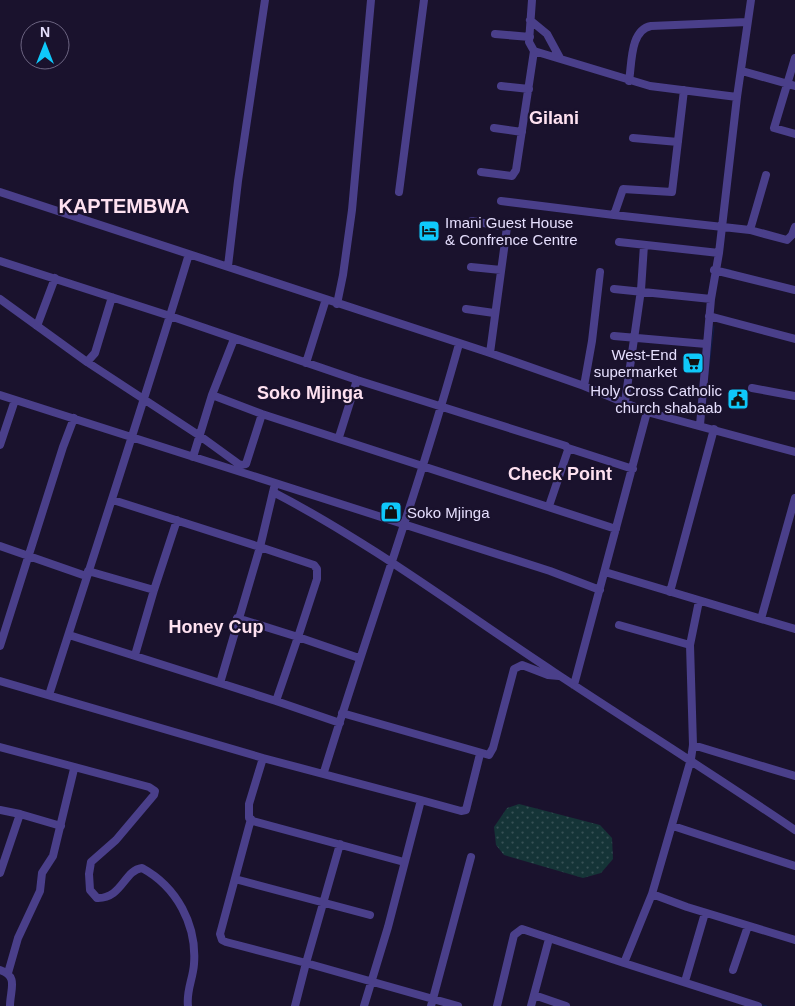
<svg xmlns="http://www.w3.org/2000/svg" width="795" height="1006" viewBox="0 0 795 1006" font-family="Helvetica,sans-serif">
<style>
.park{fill:url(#park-dots)}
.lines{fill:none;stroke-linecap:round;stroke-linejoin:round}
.stream{stroke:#0d1c4b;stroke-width:1}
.minor{stroke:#4a3f8a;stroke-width:8}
.labels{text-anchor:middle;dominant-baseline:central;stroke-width:4.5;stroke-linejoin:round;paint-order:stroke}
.poi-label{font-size:15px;fill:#e6dffe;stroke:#1a122d;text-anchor:start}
.quarter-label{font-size:18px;font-weight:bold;fill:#fee1f0;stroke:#1a122d}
.district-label{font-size:20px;font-weight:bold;fill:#fee1f0;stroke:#1a122d}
</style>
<defs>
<pattern id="park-dots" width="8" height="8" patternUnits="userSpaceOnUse" patternTransform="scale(1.25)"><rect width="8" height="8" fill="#153437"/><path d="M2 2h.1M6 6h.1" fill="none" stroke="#375155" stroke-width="1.8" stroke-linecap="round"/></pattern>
</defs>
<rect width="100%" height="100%" fill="#1a122d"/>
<!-- park -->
<path class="park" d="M519,804L600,825L612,838L613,859L601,873L583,878L504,855L496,845L494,827L507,808Z"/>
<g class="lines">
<!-- stream -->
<path class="stream" d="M726,269L731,270
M708,375L714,326
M760,1004L767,1006"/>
<!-- minor -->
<path class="minor" d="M530,20L547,34L560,58
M495,34L530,37
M534,51L650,86L737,97
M795,58L774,128L795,134
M742,71L795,86
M629,81C632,63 630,30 651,26L747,22
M501,86L529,89
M494,128L522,132
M633,138L678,142
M481,172L512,176L516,170L534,51L529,42L532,0
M0,192L490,353L584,386L647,412L795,452
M399,192L424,0
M501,201L614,215L623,189L672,192L684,90
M614,215L750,230L787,240L792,235L795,227
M472,221L507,227L490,353
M750,230L766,175
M619,242L719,253
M0,261L170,316L357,380L566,446L568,450L549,506
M228,266L238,181L265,0
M471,267L501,270
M714,270L795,290
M614,289L711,299
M0,299L87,362L200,436L240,465L246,464L262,414
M337,304L343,275L352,210L371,0
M466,309L494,313
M709,316L795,339
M37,326L55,278
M614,336L706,344
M87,362L95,353L112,297
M306,363L326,299
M584,386L592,341L600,272
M752,388L795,396
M0,395L550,571L600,590
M212,395L262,414L616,529
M625,402L641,290L644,245
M700,425L711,299L719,253L737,97L751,0
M339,437L357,380
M0,445L15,400
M568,448L633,469
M193,457L212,395L234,339
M273,492C373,544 461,611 554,672C634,725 716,776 795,830
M0,546L86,576
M88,571L154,590L177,520
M605,572L795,629
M670,592L714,429
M237,618L298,637L317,579V569L314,565L260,547L274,488
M761,619L795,498
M619,625L690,645
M69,635L220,683L260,547L113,500
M0,646L63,447L74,418
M135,655L154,590
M0,681L263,758L421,800L388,927L364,1006
M220,683L276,701
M574,685L647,412
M49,695C96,548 144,402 189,254
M342,713L489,755L493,748L514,669L522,665L548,675L559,676
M340,723L276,701L298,637L359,658
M693,745L795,776
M0,747L149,787L155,791L154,795L116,840L91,862L89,874L90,890L97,898C122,899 124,870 142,868C177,887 197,925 194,964C193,979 186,991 188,1006
M263,758L249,804V818L253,821L404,862
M324,772C368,629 419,488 459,344
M421,800L461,811L466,810L480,754
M0,810L20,814L0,873
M20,814L61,826
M251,819L220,934L222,940L226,942L306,963L340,844
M673,826L795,866
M235,879L370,915
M652,894L687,907L795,940
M624,963L758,1006
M0,970C19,976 10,990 10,1006
M733,970L748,926
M8,973L18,938L40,891L42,873L53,856L74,769
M686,978L705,913
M534,995L566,1006
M295,1006L306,963L458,1006
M431,1006L471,857
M497,1006L514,935L522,929L624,963L652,894L691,759L693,745L690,645L699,601
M531,1006L549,939"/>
</g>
<!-- icons -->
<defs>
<g id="hotel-square" transform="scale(1.125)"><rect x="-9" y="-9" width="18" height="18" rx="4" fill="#0fc8fa" stroke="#1a122d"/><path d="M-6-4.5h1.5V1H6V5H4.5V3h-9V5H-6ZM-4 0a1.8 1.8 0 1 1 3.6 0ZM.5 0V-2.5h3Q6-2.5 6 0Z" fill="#111"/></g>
<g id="supermarket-square" transform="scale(1.125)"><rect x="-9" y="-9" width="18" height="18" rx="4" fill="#0fc8fa" stroke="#1a122d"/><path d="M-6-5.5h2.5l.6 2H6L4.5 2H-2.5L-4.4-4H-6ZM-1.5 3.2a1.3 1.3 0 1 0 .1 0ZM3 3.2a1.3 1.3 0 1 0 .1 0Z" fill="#111"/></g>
<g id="civic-square" transform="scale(1.125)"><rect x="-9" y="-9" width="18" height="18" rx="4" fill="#0fc8fa" stroke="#1a122d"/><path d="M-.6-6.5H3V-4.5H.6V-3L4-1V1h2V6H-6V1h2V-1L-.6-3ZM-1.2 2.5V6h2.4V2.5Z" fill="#111"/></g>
<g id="shop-square" transform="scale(1.125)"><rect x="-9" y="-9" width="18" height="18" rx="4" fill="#0fc8fa" stroke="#1a122d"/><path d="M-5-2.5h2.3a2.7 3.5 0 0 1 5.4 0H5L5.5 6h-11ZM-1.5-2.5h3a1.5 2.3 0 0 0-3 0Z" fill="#111"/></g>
</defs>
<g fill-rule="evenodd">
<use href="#hotel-square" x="429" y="231"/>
<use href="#supermarket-square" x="693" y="363"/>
<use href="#civic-square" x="738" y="399"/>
<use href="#shop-square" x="391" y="512"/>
</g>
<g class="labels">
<!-- poi labels -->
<g class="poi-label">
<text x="445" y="222">Imani Guest House<tspan x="445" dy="17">&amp; Confrence Centre</tspan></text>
<text x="677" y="354" text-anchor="end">West-End<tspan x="677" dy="17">supermarket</tspan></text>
<text x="722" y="390" text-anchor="end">Holy Cross Catholic<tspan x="722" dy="17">church shabaab</tspan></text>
<text x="407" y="512">Soko Mjinga</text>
</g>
<!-- quarter labels -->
<g class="quarter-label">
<text x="554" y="118">Gilani</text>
<text x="310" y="393">Soko Mjinga</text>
<text x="560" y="474">Check Point</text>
<text x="216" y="627">Honey Cup</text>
</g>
<!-- district labels -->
<g class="district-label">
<text x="124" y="206">KAPTEMBWA</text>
</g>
</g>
<!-- north arrow -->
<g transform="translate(45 45)"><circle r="24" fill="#1a122d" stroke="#6c6481"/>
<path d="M0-4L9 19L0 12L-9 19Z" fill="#0fc8fa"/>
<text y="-8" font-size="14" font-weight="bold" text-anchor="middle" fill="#e6dffe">N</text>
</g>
</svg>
